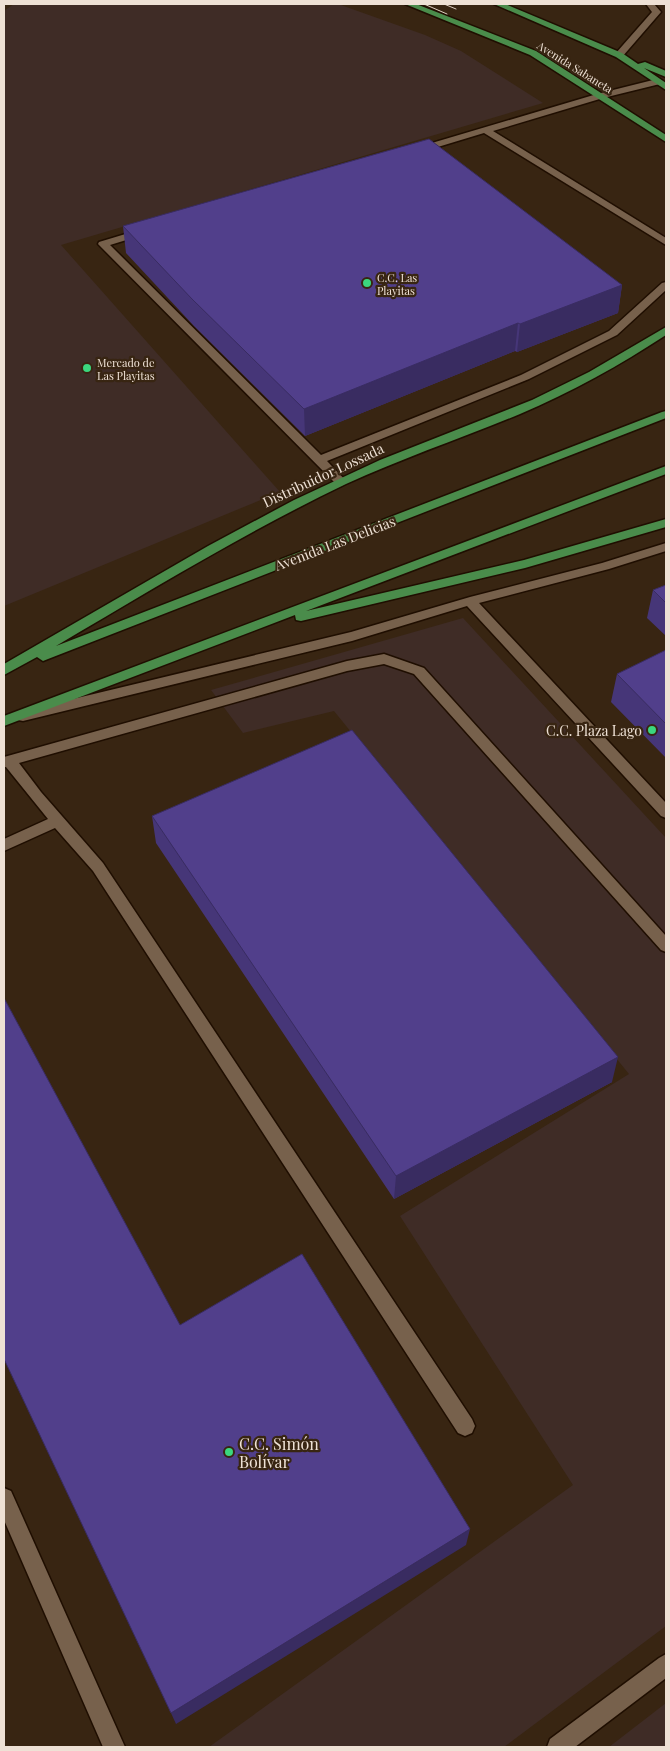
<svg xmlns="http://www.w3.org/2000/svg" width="670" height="1751" viewBox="0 0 670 1751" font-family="'Playfair Display',serif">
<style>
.commercial{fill:#3f2c26}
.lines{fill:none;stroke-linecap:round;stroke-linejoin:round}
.minor-casing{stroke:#1f0e00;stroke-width:3}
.major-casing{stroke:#1f0e00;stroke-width:3}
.minor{fill:#77614c;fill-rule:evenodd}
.major{fill:#4a8c4b;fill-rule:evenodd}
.tram{stroke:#dbcdc0;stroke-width:1}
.wall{fill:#463678}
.shaded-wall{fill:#392c61}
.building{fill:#513f8b;stroke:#392c61}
.poi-dot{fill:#3bd77e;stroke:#382512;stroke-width:2}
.labels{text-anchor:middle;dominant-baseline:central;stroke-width:4.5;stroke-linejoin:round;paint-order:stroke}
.far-street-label{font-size:11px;fill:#eee1d5;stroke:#382512}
.far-poi-label{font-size:11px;fill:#eee1d5;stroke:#382512;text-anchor:start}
.street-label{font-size:14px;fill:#eee1d5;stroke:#382512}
.poi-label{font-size:14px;fill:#eee1d5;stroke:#382512;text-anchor:end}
.near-poi-label{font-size:16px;fill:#eee1d5;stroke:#382512;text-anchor:start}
</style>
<rect width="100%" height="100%" fill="#382512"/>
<!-- commercial -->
<path class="commercial" d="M14,4H338L425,35L461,51L543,103L61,245L280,492L4,606V11Z
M463,618L666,838V1626L504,1747H209L573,1485L400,1216L629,1074L334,711L243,733L211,690Z
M666,1703V1747H609Z"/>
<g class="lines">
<!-- minor casing -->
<g class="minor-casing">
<path id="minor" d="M646,4H654L661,12L622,57H616V53L652,12Z
M657,79L661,82L660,84L603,98L493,131L666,238V245L484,133L418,153L413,150L415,148L597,94Z
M142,229L146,230V234L110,245L321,455L521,375L609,331L662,283L666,282V290L617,335L529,379L327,461L347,482L341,486L337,485L98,244L99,242Z
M666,543V551L609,569L479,603L666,803V818L661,816L467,606L352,641L23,721L18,720L16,716L18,712L23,711L351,632L470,597L602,563Z
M384,654L424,668L666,936V952L661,950L414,674L384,664L347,671L19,763L41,792L103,863L472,1419L475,1426L472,1433L465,1436L458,1433L93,871L55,828L4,851V839L48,819L6,767H4V757L347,661Z
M4,1488L11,1491L125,1747H103L4,1520Z
M666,1654V1678L575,1747H547L550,1739L659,1658Z"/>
</g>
<!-- major casing -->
<g class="major-casing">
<path id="major" d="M405,4H416L536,51L666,135V142L530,55Z
M494,4H505L622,53L638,64L645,62L666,71V77L644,68L666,83V90L616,57Z
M666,327V335C620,365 572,392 520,414C462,438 403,458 346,484C246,532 151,590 56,646L662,412L666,411V418L48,659L43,661L37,657L4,675V664L208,546L294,500L380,460L532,400L589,372Z
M666,466V474L306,611L524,560L666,519V527L525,568L301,621L296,620L295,615L4,726V716Z"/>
</g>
<!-- minor -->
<use href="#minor" class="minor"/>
<!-- major -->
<use href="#major" class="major"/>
<!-- tram -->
<path class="tram" d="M424,4L447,14
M444,4L456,9"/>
</g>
<!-- wall -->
<path class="wall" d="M123,226L622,285L618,313L517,352L515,351L305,436L194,326L126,253Z
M666,585V636L647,618L653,590Z
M666,650V758L611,702L617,674Z
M152,816L612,1082L394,1199L156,843Z"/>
<!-- shaded-wall -->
<path class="shaded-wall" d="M622,285L618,313L517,352L520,324Z
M518,323L515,351L305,436L304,409Z
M618,1057L612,1082L394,1199L396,1176Z
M470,1529L466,1545L176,1724L171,1713Z"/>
<!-- building -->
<path class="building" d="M429,139L622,285L520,324L518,323L304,409L192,299L123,226Z
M666,585V603L653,590Z
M666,650V724L617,674Z
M352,730L618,1057L396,1176L152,816Z
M4,998L180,1325L302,1254L470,1529L171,1713L4,1359Z"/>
<!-- markers -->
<g class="poi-dot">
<circle cx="367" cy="283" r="5"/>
<circle cx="87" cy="368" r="5"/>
<circle cx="652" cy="730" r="5"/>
<circle cx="229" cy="1452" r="5"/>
</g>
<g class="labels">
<!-- far-street labels -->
<g class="far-street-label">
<text transform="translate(575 67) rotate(32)">Avenida Sabaneta</text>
</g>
<!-- far-poi labels -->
<g class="far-poi-label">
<text x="377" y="277">C.C. Las<tspan x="377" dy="13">Playitas</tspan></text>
<text x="97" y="362">Mercado de<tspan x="97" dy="13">Las Playitas</tspan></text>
</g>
<!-- street labels -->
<g class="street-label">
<text transform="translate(323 475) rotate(-25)">Distribuidor Lossada</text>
<text transform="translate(335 543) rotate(-21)">Avenida Las Delicias</text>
</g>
<!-- poi labels -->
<g class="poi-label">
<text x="642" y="730">C.C. Plaza Lago</text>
</g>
<!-- near-poi labels -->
<g class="near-poi-label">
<text x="239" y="1443">C.C. Simón<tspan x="239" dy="18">Bolívar</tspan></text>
</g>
</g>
<!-- border -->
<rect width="670" height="1751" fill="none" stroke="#eee1d5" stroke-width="10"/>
</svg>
